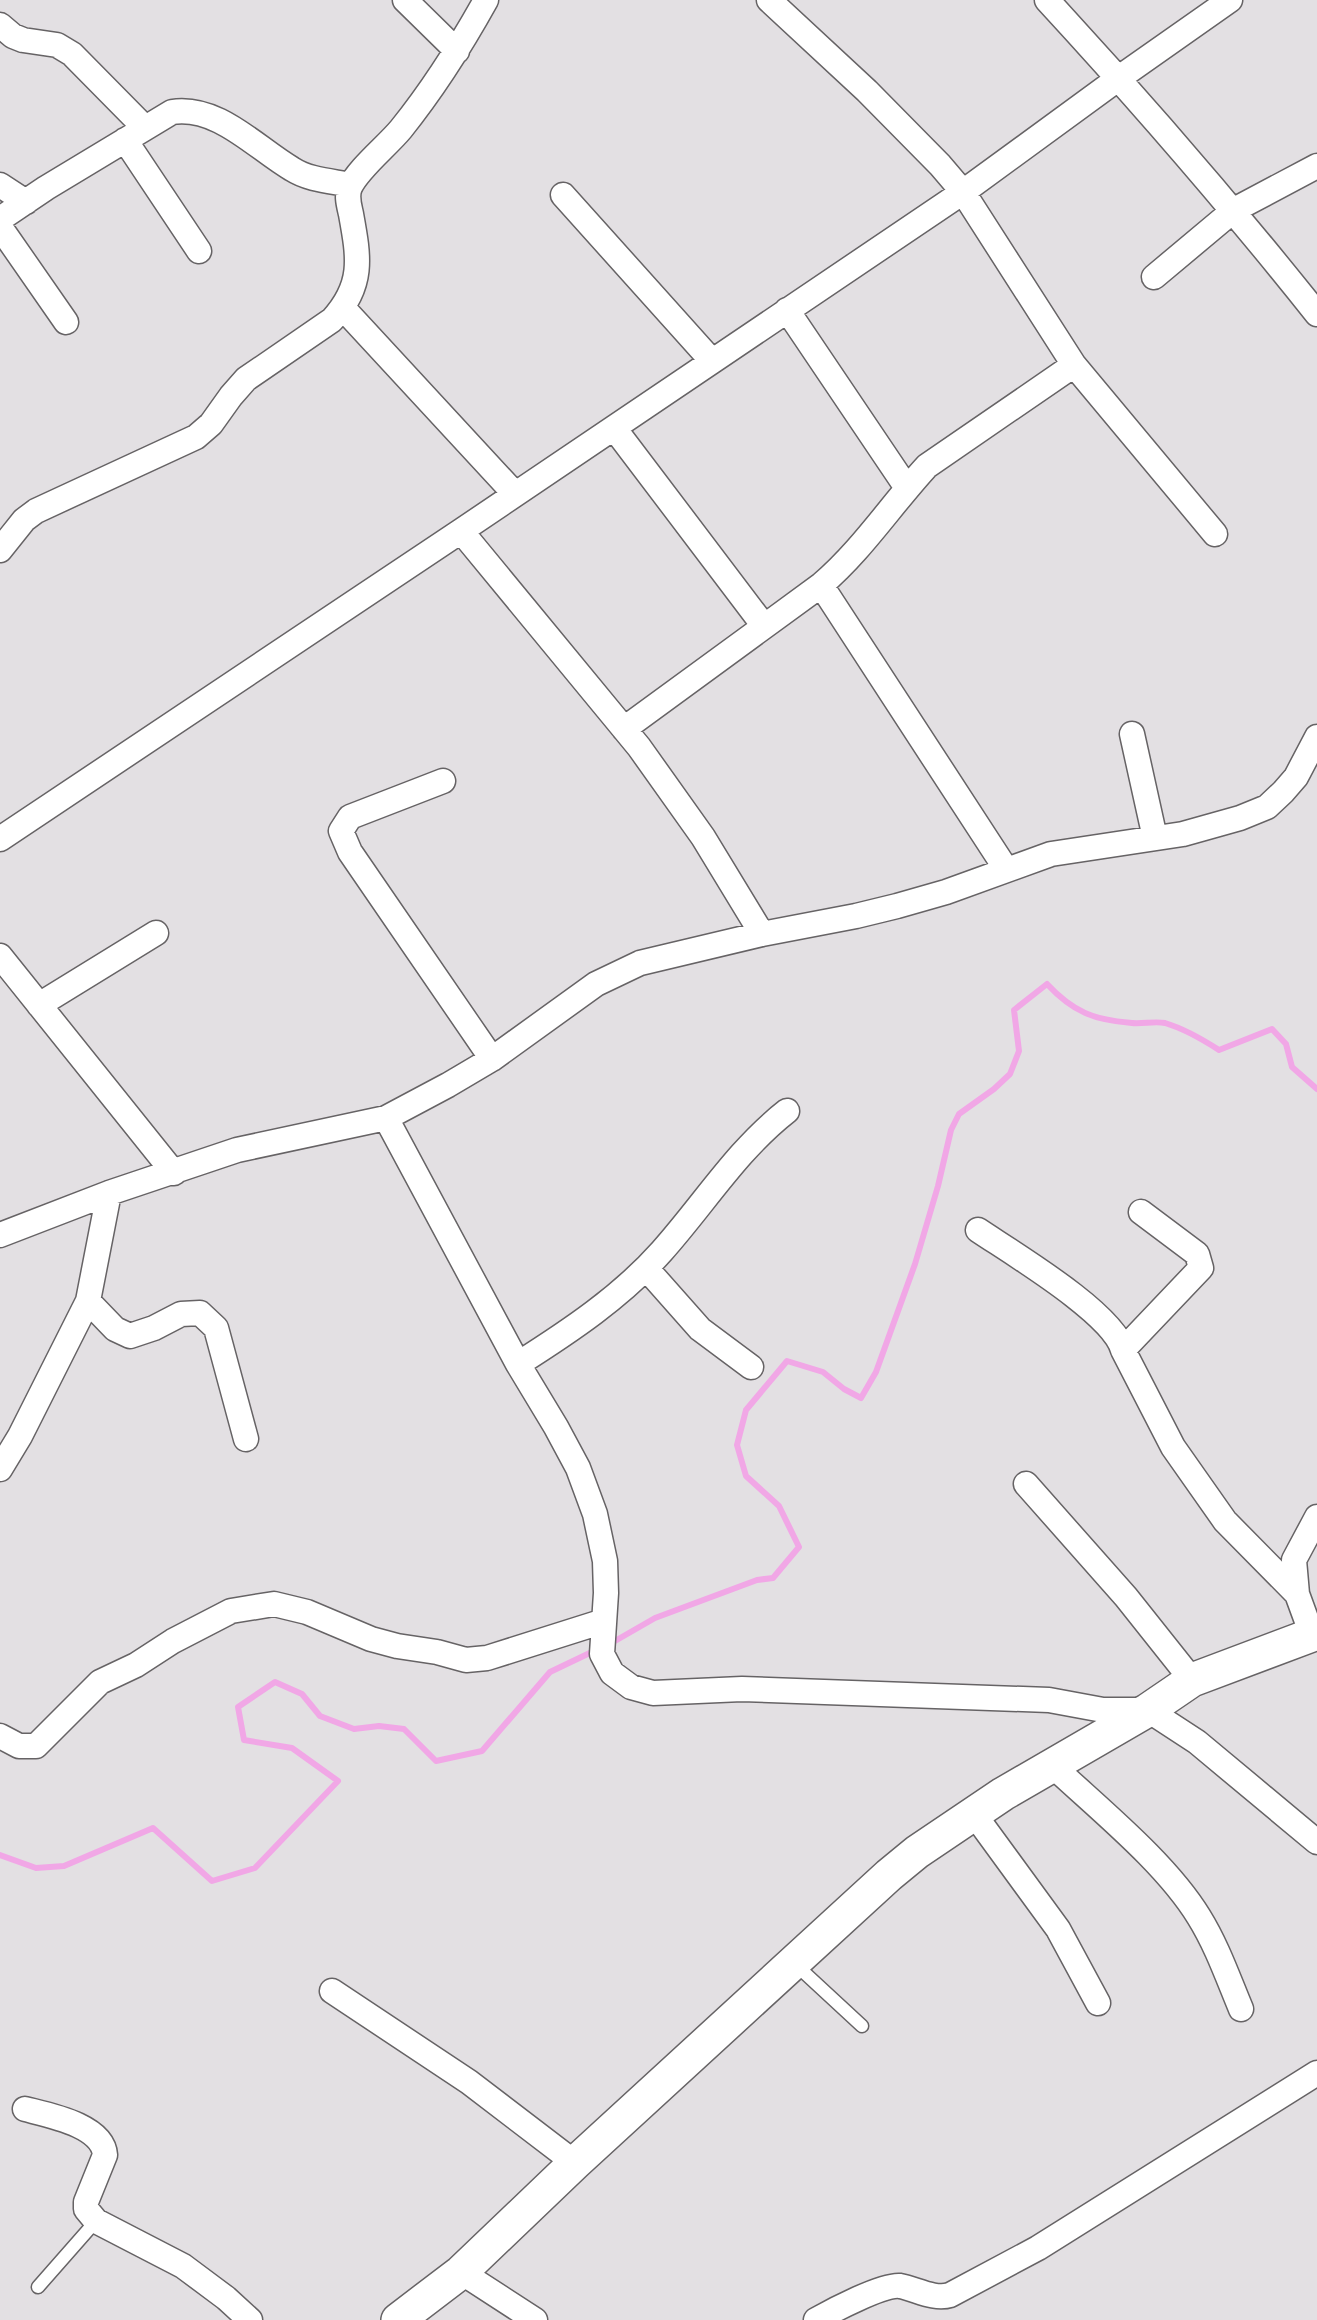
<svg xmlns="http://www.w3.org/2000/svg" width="1317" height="2320" viewBox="0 0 1317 2320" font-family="'PT Sans',sans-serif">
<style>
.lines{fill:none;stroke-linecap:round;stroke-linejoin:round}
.stream{stroke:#f1a7e6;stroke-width:6}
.lane-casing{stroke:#666365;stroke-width:15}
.street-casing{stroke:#666365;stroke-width:27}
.secondary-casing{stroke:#666365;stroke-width:36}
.lane{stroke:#fff;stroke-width:12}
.street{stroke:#fff;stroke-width:24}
.secondary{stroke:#fff;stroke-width:33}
</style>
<rect width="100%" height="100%" fill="#e3e0e3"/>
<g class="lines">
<!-- stream -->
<path class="stream" d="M608,1645L655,1618L757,1580L773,1578L799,1547L779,1506L746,1476L737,1445L746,1410L787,1361L823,1372L844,1389L861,1398L876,1372L915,1264L938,1186L951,1130L959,1114L994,1089L1010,1074L1019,1051L1014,1010L1047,984C1073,1012 1094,1020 1132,1023C1143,1024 1155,1021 1165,1023C1185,1029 1202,1039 1219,1050L1272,1029L1286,1044L1292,1067L1317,1089
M0,1855L36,1868L64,1866L153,1828L212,1881L255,1868L338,1781L292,1748L244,1740L238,1707L275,1682L302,1694L320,1716L354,1729L379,1726L404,1729L436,1761L482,1751L550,1672L596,1650"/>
<!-- lane casing -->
<g class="lane-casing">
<path id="lane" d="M795,1964L862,2026
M38,2287L96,2221"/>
</g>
<!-- street casing -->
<g class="street-casing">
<path id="street" d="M405,0L457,51
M1047,0C1141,102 1231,206 1317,314
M0,25L13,36L23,40L57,45L72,54L145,128
M125,140L199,251
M0,185L26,202
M563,195L712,361
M0,219L46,188L172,112C218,105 256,148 292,169C309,180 331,181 351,185
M0,227L66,322
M1154,277L1234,210L1317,166
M343,308L515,494
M787,310L907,488
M1074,365L1215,534
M614,428L764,626
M461,531L639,747L703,837L762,934
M0,550L24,520L36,511L196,437L211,424L231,396L246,379L332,320C364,285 359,258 351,214C349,205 346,196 350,187C358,169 387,146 401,129C434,88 461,45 486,0
M821,585L1006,869
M624,729L821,585C862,550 891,505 927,466L1074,365L963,192L940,165L867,91L769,0
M1132,734L1155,838
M443,781L350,817L341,831L350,852L492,1059
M0,839L461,531L963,192L1119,78L1230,0
M0,956L174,1173
M39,1005L156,933
M386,1118L518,1364L556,1427L578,1468L595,1514L605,1561L606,1593L602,1654L612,1673L631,1687L653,1693L742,1689L1049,1700L1103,1710H1148L1197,1742L1317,1842
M978,1230C1012,1253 1113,1313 1123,1350L1173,1447L1225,1521L1297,1594
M0,1235L109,1193L237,1150L386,1118L448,1085L492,1059L596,984L640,963L762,934L856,916L897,906L946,892L1051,854L1183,834L1240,818L1267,807L1283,792L1296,777L1317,737
M646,1268L700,1329L751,1367
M88,1301L115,1329L130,1336L154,1328L181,1314L200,1313L216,1328L246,1439
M1123,1350L1201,1268L1197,1254L1141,1212
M518,1364C570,1331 621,1297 662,1251C704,1204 737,1150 787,1111
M0,1469L20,1436L88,1301L109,1193
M1026,1484L1126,1597L1192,1680
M1312,1635L1297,1594L1294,1560L1317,1517
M0,1736L19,1746H36L100,1682L136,1665L173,1641L231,1611L274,1604L307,1612L371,1639L397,1646L437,1652L466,1660L487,1658L604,1621
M1053,1766C1100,1810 1166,1863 1199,1917C1217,1946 1228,1978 1241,2009
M974,1814L1058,1929L1098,2003
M332,1991L469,2082L575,2163
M25,2109C48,2115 103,2125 105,2155L86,2202V2209L96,2221L183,2266L226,2298L250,2320
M461,2272L535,2320
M816,2320C832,2311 883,2284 900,2286C916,2289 934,2300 950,2295L1038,2248L1317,2073"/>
</g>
<!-- secondary casing -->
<g class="secondary-casing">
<path id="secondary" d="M398,2320L461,2272L575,2163L889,1875L917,1852L1003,1794L1148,1710L1192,1680L1317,1633"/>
</g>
<!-- lane -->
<use href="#lane" class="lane"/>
<!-- street -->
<use href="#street" class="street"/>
<!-- secondary -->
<use href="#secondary" class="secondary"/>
</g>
</svg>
